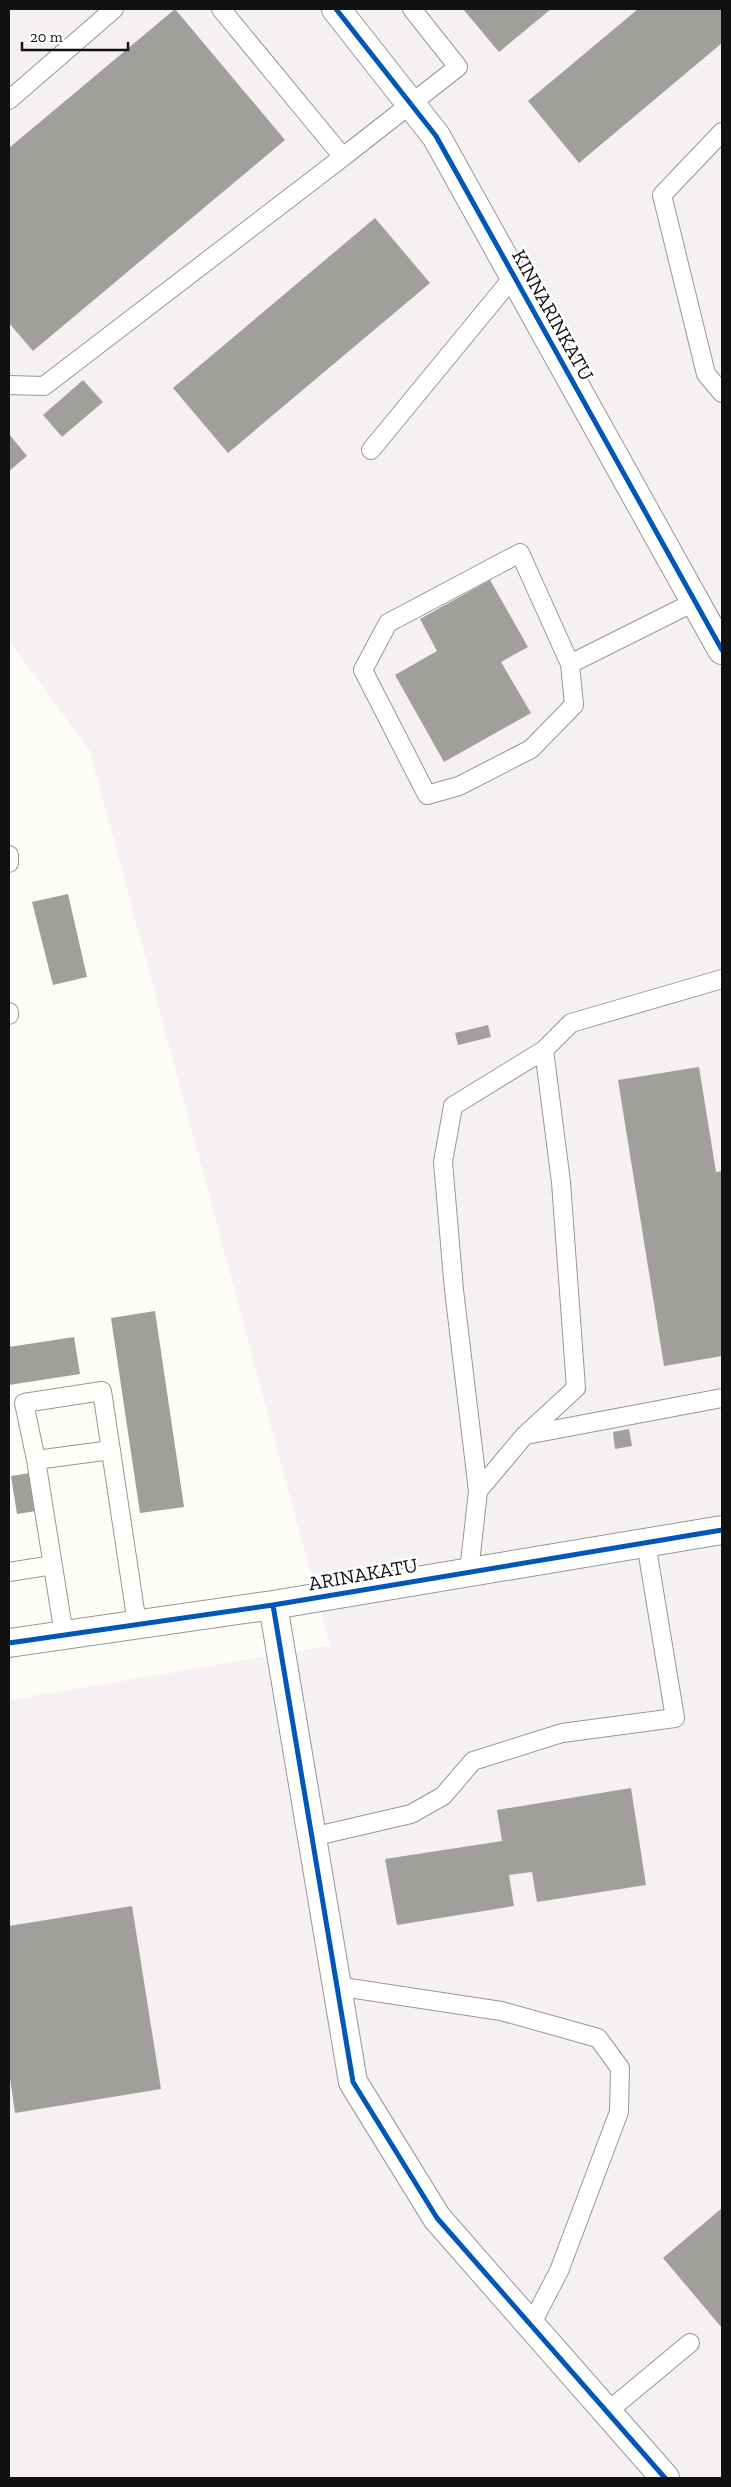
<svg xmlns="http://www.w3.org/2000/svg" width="731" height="2487" viewBox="0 0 731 2487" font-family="'Zilla Slab',serif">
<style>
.industrial{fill:#f5f0f3}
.building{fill:#a19f9c}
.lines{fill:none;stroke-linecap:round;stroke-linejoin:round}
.service-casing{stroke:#979795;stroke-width:20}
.minor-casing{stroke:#979795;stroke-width:30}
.service{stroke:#fffffe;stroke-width:18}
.minor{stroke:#fffffe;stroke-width:28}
.cycleway-casing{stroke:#fff;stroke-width:8}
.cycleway{stroke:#0057b8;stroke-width:5}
.labels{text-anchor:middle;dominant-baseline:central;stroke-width:5;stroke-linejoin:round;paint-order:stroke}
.street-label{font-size:20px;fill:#111;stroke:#fff}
</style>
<rect width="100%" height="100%" fill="#fdfcf7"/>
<!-- industrial -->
<path class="industrial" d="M9,9H722V2478H12L9,2474V1700L330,1646L90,751L9,641Z"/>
<!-- building -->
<path class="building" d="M175,9L285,140L33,351L9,323V148Z
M463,9H551L499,52Z
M638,9H722V43L579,163L528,101Z
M375,218L430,283L228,453L173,388Z
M83,380L103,402L62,437L43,415Z
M9,434L27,456L9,471Z
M490,580L528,647L501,662L531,713L444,762L395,675L437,651L420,619Z
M68,894L87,977L53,985L32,902Z
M488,1025L491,1037L458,1045L455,1033Z
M699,1067L716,1172L722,1171V1356L664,1366L618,1080Z
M155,1311L184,1507L140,1513L111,1318Z
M74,1337L80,1374L9,1385V1347Z
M629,1429L632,1446L615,1449L613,1432Z
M30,1473L36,1511L17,1514L11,1476Z
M631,1788L646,1885L537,1902L532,1872L509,1875L514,1906L397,1925L385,1859L502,1841L497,1810Z
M132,1906L161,2089L15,2113L9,2071V1926Z
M722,2208V2328L663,2258Z"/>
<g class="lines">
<!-- service casing -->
<g class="service-casing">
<path id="service" d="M221,9L343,157L458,67L412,9
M9,100L114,9
M722,132L662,195L706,374L722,393
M9,385L44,386L343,157
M371,450L514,276
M570,664L520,553L388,623L363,670L427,795L459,786L531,749L574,705L570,664L696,601
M9,855V863
M9,1012V1015
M526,1435L722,1398
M111,1450L36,1460L24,1403L102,1391L137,1624
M36,1460L64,1635
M478,1491L454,1290L443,1162L453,1106L544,1050
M9,1572L53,1565
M469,1572L478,1491L525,1435L576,1388L561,1182L544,1050L571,1023L722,979
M312,1837L411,1814L443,1796L473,1761L562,1733L675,1718L646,1543
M336,1986L501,2011L598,2038L620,2068L619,2112L559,2271L531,2325
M607,2412L690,2343"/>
</g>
<!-- minor casing -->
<g class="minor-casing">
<path id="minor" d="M336,9L436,136L722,650
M273,1605L353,2082L437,2218L665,2478
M9,1643L273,1605L722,1530"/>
</g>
<!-- service -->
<use href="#service" class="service"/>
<!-- minor -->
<use href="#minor" class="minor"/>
<!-- cycleway casing -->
<g class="cycleway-casing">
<path id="cycleway" d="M336,9L436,136L722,650
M273,1605L353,2082L437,2218L665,2478
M9,1643L273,1605L722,1530"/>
</g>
<!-- cycleway -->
<use href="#cycleway" class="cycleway"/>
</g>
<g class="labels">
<!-- street labels -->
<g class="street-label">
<text transform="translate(553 315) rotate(61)">KINNARINKATU</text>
<text transform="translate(363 1574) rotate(-10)">ARINAKATU</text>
</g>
</g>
<!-- border -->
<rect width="731" height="2487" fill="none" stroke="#111111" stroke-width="20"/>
<!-- scale -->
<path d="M22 42v8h106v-8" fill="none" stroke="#111111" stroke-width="2.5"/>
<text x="30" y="42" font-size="15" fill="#111111" stroke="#ffffff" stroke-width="4" paint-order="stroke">20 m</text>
</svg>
